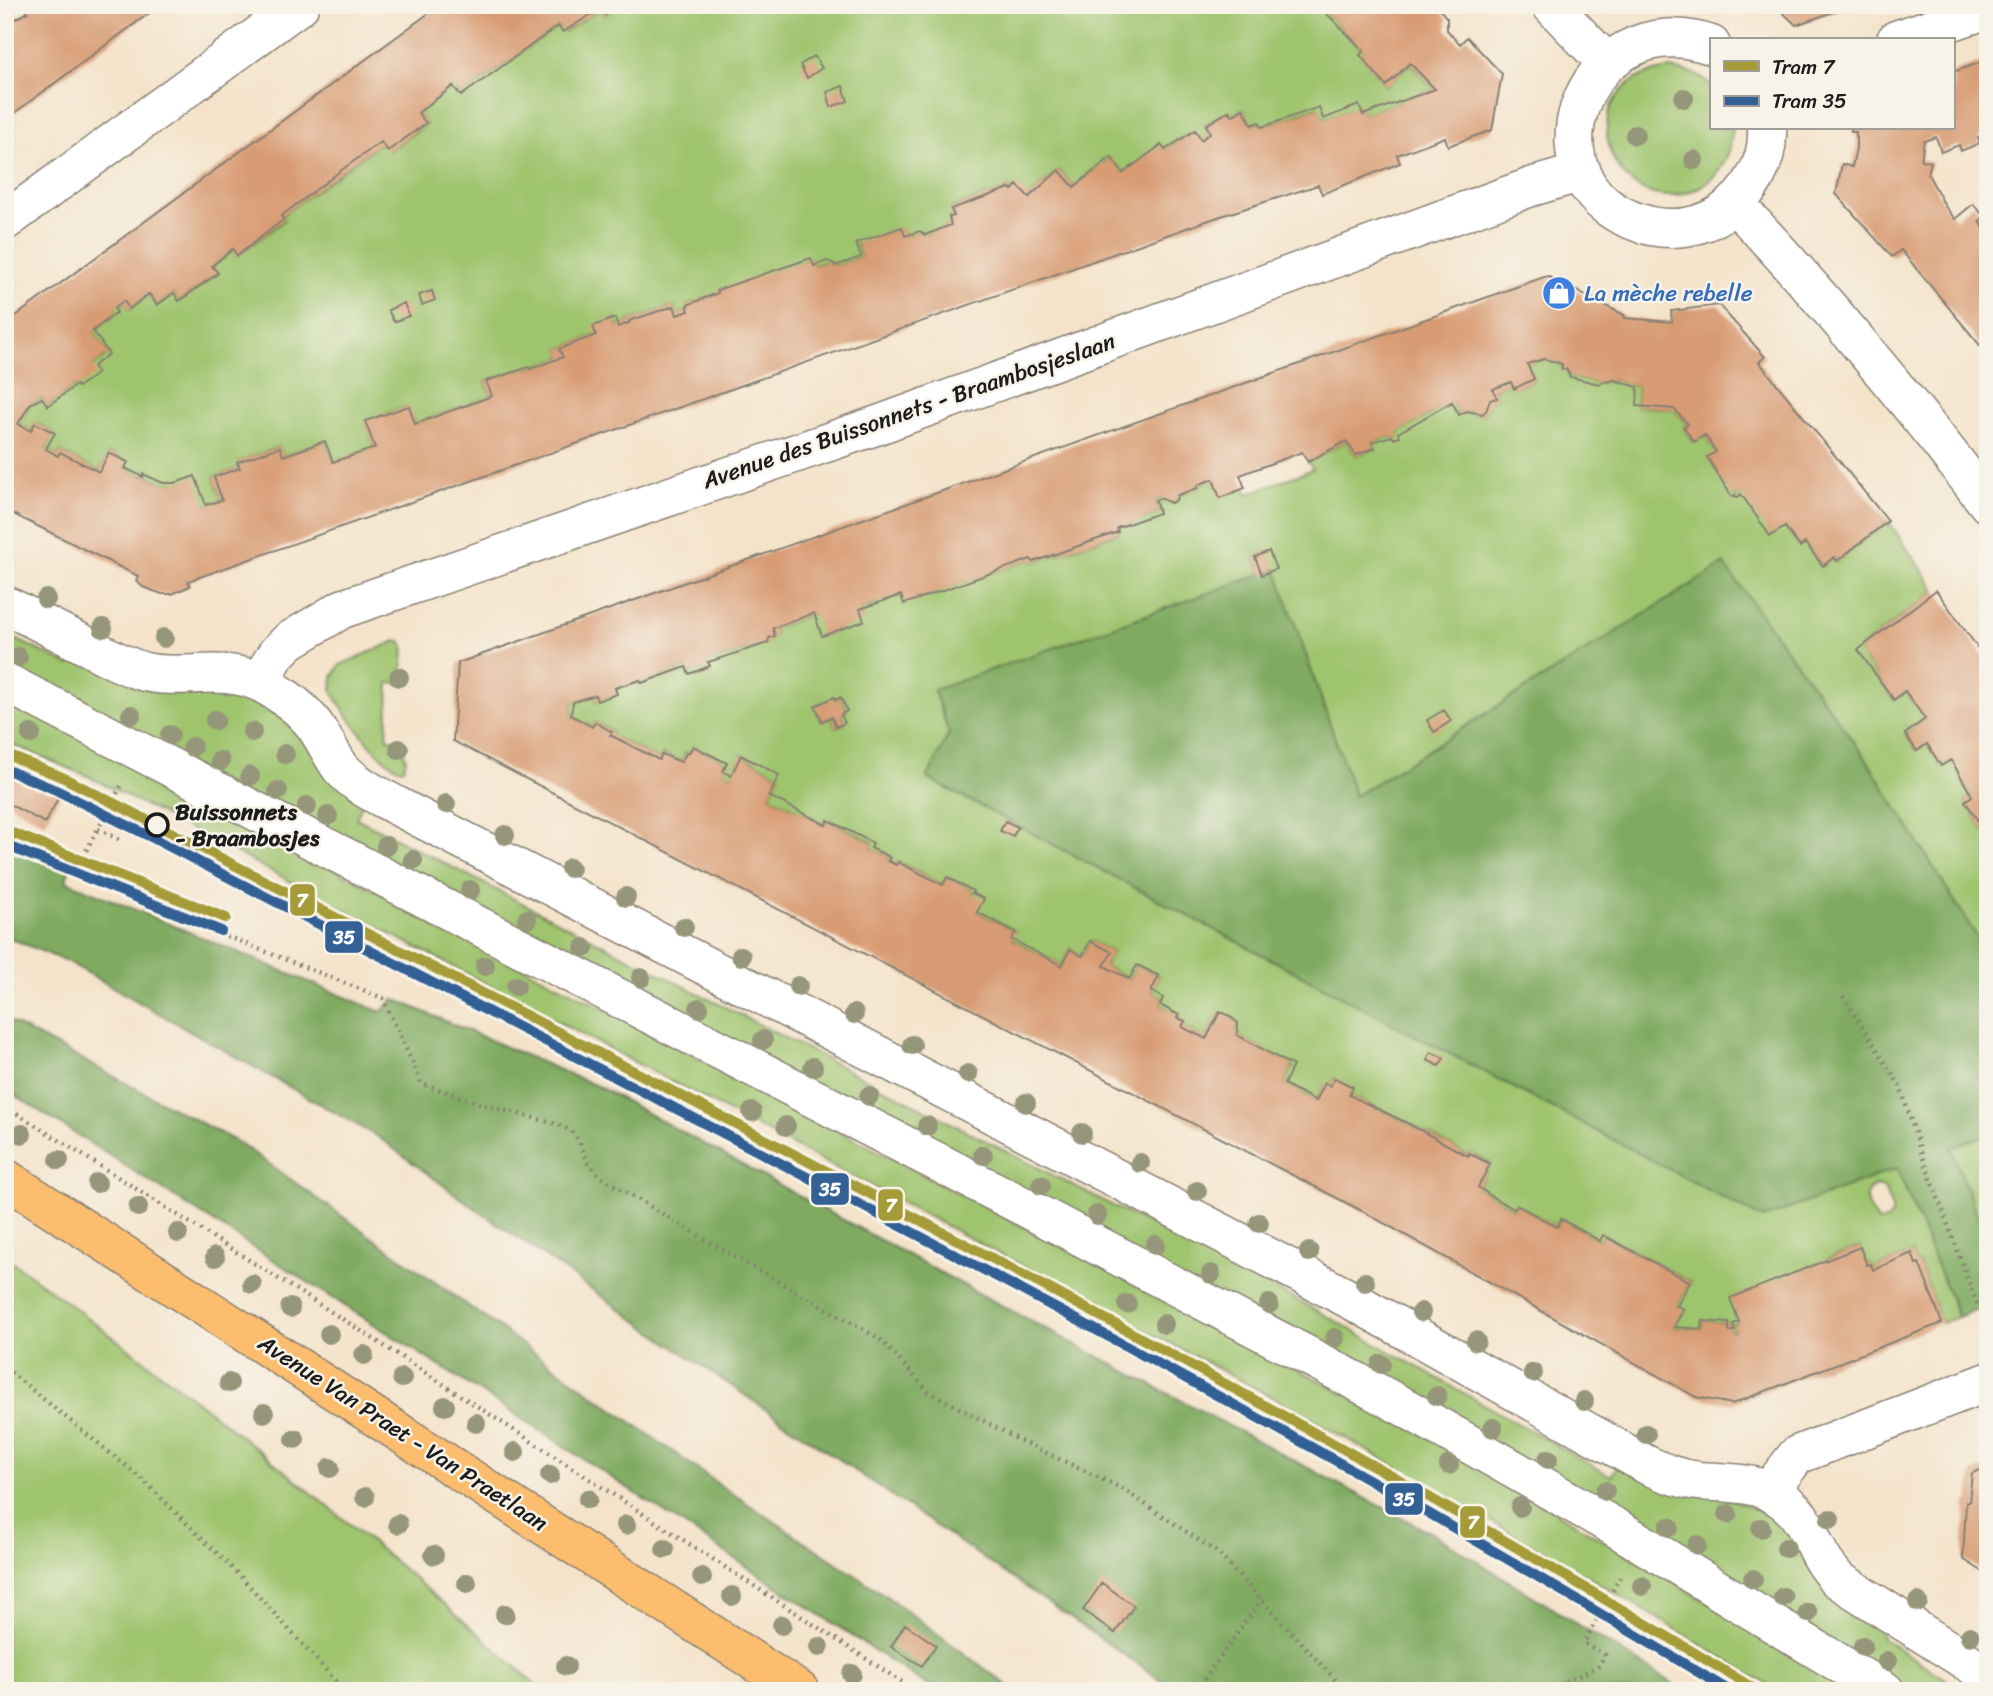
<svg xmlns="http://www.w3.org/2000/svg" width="1993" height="1696" viewBox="0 0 1993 1696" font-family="Sriracha,sans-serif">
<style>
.green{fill:#9fc46e;stroke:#5e7045;stroke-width:2;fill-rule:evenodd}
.forest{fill:#7faa61;stroke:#4e633e;stroke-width:2}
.building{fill:#d89c74}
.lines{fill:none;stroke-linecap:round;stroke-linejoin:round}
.street-casing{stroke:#888073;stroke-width:41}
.primary-casing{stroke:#888073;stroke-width:41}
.path{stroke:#888073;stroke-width:4.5;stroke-dasharray:2 5;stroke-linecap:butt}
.street{stroke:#fff;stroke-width:38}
.primary{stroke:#fcbd6e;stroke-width:38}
.tram-1-casing{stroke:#f7f3e8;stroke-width:16}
.tram-2-casing{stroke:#f7f3e8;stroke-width:16}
.tram-1{stroke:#a59b39;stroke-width:10}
.tram-2{stroke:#336195;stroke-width:10}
.tree{fill:#96967a}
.stop-dot{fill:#f7f3e8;stroke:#1c1c1c;stroke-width:3.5}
.labels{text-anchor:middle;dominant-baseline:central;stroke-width:5;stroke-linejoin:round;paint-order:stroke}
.shop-label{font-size:23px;fill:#366cbe;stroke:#f7f3e8;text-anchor:start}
.street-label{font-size:23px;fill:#1c1c1c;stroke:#f7f3e8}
.stop-label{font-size:23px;font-weight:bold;fill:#1c1c1c;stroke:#f7f3e8;text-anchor:start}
.line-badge{stroke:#f7f3e8;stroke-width:2.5}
.badge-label{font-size:19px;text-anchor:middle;font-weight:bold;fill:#fff}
</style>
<rect width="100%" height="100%" fill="#f7f3e8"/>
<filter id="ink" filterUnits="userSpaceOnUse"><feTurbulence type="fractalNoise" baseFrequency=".0143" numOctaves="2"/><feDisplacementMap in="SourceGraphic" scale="14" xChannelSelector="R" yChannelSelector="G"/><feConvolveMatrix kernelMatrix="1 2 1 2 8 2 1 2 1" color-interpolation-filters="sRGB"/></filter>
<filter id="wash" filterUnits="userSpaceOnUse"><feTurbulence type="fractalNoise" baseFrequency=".00686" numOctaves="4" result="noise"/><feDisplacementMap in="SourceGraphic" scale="28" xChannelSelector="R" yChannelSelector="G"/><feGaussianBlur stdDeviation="1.57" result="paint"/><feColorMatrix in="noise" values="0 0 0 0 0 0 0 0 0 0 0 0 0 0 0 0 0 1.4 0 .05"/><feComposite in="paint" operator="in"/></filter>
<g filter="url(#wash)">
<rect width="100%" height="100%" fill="#f4e3ca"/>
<!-- green -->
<path class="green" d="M617,5H1318L1364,51L1361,55L1386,86L1410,63L1435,89L1363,115L1359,106L1323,119L1318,107L1262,127L1259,122L1252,125L1243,109L1232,116L1229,111L1206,125L1210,133L1201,140L1195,131L1123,173L1110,158L1074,187L1059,170L1029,197L1010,188L952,208L954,216L949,217L951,225L925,235L920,231L905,236L902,228L856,244L861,257L835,266L833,263L827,261L814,266L811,258L687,305L689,311L677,315L674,306L629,321V323L618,327L615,318L596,335L560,349L563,357L530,369L529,367L486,381L492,396L415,424L408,406L366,421L375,448L333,462L325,441L283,456L279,447L238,462L240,468L214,477L222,500L206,505L175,483H163L144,474L143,477L125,468L127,462L109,453L99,472L60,452L58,456L46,449L54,433L36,423L31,431L18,424L30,404L42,398L49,406L76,385L93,366L109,354L93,331L117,312L114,308L124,301L130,309L149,294L157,305L174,293L180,301L217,274L212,266L233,249L238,255L284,220L281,216L381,142L389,151L426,124L418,113L453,86L461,96L558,26L564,32L600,9L605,15Z
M1671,69L1693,73L1711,84V128H1732C1732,152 1723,174 1701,186C1614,235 1556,81 1671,69Z
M1544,359L1562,364V369H1566L1570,377L1599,384L1605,381L1610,382L1611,379L1638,387L1637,406L1674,409L1688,424L1684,427L1694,442L1705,435L1716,452L1736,498L1741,494L1785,527L1799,546L1805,543L1823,566L1834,557L1837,561L1888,521L1936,590L1858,650L1893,699L1905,691L1925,719L1905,734L1916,750L1927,744L1941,766L1951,760L1972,796L1965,801L1988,836V955L1867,760L1724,565L1355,796L1268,551L1255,557L1262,575L934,690L949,734L928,778L1687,1178L1897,1168L1958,1317L1942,1323L1919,1263L1916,1264L1912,1253L1873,1270L1871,1264L1867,1265L1860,1247L1828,1259L1739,1322L1733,1324L1735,1331H1729V1323L1703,1321L1702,1329L1674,1327L1683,1310L1677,1306L1690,1282L1604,1235L1600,1241L1561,1219L1557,1227L1517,1205L1514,1209L1478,1187L1490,1163L1470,1153L1468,1156L1409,1124L1349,1095L1335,1078L1330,1086L1325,1084L1316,1101L1284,1084L1293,1066L1237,1035V1023L1233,1018L1220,1012L1206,1039L1182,1027L1185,1021L1177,1018L1179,1015L1160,1005L1163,998L1151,991L1159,976L1137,965L1129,979L1104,966L1112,952L1090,941L1082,956L1070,950L1062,966L1011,939L1015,931L977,912L973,891L947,877L943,885L899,862L896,865L888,861L890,858L888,856L871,848L873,842L829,820L826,825L769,796L779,775L742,755L731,776L723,771L727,763L693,746L689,753L686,752L681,762L663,754L659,760L610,735L612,731L595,722L592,727L571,715L573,702L595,695L597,701L617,694L615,688L640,680L642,683L686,667L689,674L710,666L708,662L767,643L769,638L775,635L773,628L814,613L864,621L860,609L901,595L904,603L1031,559L1033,562L1118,533L1117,528L1159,513L1155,500L1160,498L1171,503L1176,500L1178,495L1198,488L1197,485L1213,479L1220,497L1245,488L1248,494L1313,469L1308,462L1346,441L1356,455L1374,449L1372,442L1392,436L1395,439L1399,436L1398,433L1452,402L1459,415L1467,411L1482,414L1486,411L1490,400L1497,398L1493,389L1511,382L1514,388L1534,380L1527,364ZM841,697L847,711L841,714L845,723L836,727L832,717L822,721L816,706ZM1875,1186L1884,1188L1892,1208V1216L1887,1221L1879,1222C1871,1215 1864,1200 1868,1191Z
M5,634L69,665L84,658L233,690L284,717L363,803L356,818L1314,1309L1611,1476L1619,1463L1745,1504L1768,1515L1879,1619L1882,1638L1964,1691H1910L1800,1622L5,666Z
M396,641L401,642L404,646L402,683H389L387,739L401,740L406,761L403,769C382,767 341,709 332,690L333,677L340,665Z
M5,698L1436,1441L1857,1691H1777L1621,1596L1291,1407L214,841L88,776L5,742Z
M1988,1134V1244L1951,1148Z
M5,1257C192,1392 371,1537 543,1691H5Z"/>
<!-- forest -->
<path class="forest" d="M1724,564L1867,760L1988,955V1134L1951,1148L1988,1244V1305L1958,1317L1897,1168L1763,1219L927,778L949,734L934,690L1276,569L1355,796Z
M5,840L70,866L66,881L381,1012L394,999L599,1087L976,1292L1437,1536L1684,1691H1177L657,1335L455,1194L378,1137L68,962L5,936Z
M5,1019L241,1144L721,1486L885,1595L1015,1691H936L521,1418L5,1089Z"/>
<g id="blocks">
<!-- building -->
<path class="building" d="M23,5H160L5,120V15L10,22L28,12Z
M440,5H617L605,15L600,9L563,32L558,26L461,96L453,86L418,113L426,123L388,151L381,142L347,166L281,216L284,219L237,256L233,249L212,266L218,273L179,301L174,293L157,305L149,294L129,309L124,301L114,308L117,312L93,331L109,354L93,366L98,373L78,387L76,385L48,406L42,398L30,404L18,424L31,431L35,423L55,433L46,449L58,456L60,452L99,472L109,453L128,462L125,468L143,477V474L163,483H175L195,476L206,505L222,500L214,477L240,468L237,462L280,447L283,456L325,441L333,462L375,448L365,421L409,406L415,424L492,396L486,381L529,367L530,369L563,357L559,349L596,335L593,326L615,318L618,327L629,323V321L674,306L677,315L689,311L687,305L718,293L717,290L811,258L814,266L827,261L833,263L835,266L861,257L856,243L902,227L905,236L920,231L925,235L951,225L949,217L954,216L951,209L1010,188L1012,190L1017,185L1029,197L1059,170L1074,187L1111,157L1123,173L1161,145L1165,150L1195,130L1201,140L1210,133L1206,125L1229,111L1232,116L1243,109L1252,125L1259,122L1262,127L1319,107L1323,119L1359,105L1363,115L1435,89L1410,63L1386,86L1360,55L1364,51L1318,5H1436L1447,18V30L1460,44L1467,37L1502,74L1492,130L1448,146L1445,137L1397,155L1400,163L1322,194L1318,185L1215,218L188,581L190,586L172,594H162L143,587L136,581L138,576L5,510V324Z
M1775,5H1850V6L1796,25Z
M814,56L822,68L807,78L800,65Z
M1988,60V133L1978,137L1980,143L1961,151L1959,145L1941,152L1936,137L1924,141L1921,160L1931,162L1928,174L1945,206L1955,219L1973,204L1985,217L1979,222L1988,233V355L1901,250L1892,257L1836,194L1842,164L1852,167L1856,148V132H1851V128H1953V72Z
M843,86L848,101L831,107L827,92Z
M1547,276L1624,315L1625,318L1672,322L1671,311L1719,305L1765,357L1759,362L1888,521L1837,561L1834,557L1823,566L1805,543L1800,547L1785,527L1770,536L1741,494L1737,498L1735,495L1732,497L1707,457L1716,452L1705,435L1694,442L1684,427L1688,424L1674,409L1637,406L1638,387L1611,379L1610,382L1605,381L1599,384L1570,377L1566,369H1562V364L1544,359L1527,364L1534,379L1514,389L1511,382L1493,389L1497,398L1490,400L1486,411L1482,414L1467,411L1459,415L1452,402L1398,433L1400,436L1394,439L1392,436L1372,442L1375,448L1356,455L1346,441L1308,462L1302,452L1240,475L1245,488L1220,498L1213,479L1197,485L1198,488L1178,495L1176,500L1171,503L1160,498L1155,500L1159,513L1117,528L1118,532L1033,562L1031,559L904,604L901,595L860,609L864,621L822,636L814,613L773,628L775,636L769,638L768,643L708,662L710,666L689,674L686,667L642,683L640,680L615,688L617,694L597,701L595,695L573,702L571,715L592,727L595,722L612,732L610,735L659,760L662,754L681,762L687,752L689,753L693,746L727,763L723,771L731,776L741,755L779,775L769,796L826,825L828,820L873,843L871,848L888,856L890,858L888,861L896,865L898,862L943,885L947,877L973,891L972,893L984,899L977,912L1016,932L1011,939L1062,966L1070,949L1082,956L1090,941L1112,952L1104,966L1129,979L1137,965L1159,976L1151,991L1163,998L1160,1005L1179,1015L1177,1018L1185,1021L1182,1027L1206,1039L1220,1012L1228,1015L1238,1023L1237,1035L1293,1066L1284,1084L1316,1101L1325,1083L1330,1086L1335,1078L1353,1087L1349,1095L1409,1124L1468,1156L1469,1153L1490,1164L1478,1187L1496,1199L1514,1209L1517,1205L1557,1227L1561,1219L1600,1241L1603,1235L1690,1282L1677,1306L1684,1309L1674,1327L1702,1329L1703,1321L1729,1323V1331H1735L1733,1324L1739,1322L1730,1298L1860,1247L1867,1265L1871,1264L1873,1270L1912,1253L1916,1264L1919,1263L1942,1323L1732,1404L1696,1397L1362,1211L453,741L458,663Z
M432,291L435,300L422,305L419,295Z
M404,303L409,316L394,322L388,310Z
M1269,551L1276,569L1262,575L1255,557Z
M1936,590L1988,662V836L1965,801L1972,796L1951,760L1941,766L1927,744L1917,751L1905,734L1925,719L1905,691L1894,700L1858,650Z
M834,697L835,700L841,697L847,711L841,714L845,723L836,727L832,717L822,721L815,706Z
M1444,710L1451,721L1434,732L1427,720Z
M13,768L61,793L45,823L5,802V784Z
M1005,821L1018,827L1013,836L1000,831Z
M1431,1052L1444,1058L1439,1066L1427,1060Z
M1988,1467V1575L1963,1559L1966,1502H1969L1972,1473Z
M1102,1583L1134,1606L1115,1633L1083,1610Z
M905,1624L936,1645L922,1666L891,1647Z"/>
</g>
</g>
<g filter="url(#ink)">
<use href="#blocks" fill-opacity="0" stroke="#888073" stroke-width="2"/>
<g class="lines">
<!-- street casing -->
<g class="street-casing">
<path id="street" d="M1551,5L1605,61
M1896,40L1988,9
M1711,45C1579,0 1513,195 1651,226C1675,231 1701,227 1722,213C1750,194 1769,163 1767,128
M1735,204C1825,299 1908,400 1988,504
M5,221L300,5
M5,605C34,619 63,634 91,648C108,657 126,667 145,672C184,681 222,664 261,683C282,694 301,707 315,726C324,739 331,754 340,767C355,785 377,795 397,806L1355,1302L1647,1465C1664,1473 1680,1479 1699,1481C1736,1484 1766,1480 1794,1510C1808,1524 1813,1546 1824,1562C1828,1568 1833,1574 1837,1579L1988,1675
M5,682L1015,1202L1316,1360L1406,1408L1613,1526L1885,1691
M259,682L277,653L289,641L342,609L878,425L1531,187L1582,172
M1769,1491L1797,1455L1988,1382"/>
</g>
<!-- primary casing -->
<g class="primary-casing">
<path id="primary" d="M5,1178L800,1691"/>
</g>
<!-- path -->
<path class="path" d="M121,786L98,829L121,840
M5,849L383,998L422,1084L488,1106L557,1124L571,1131L579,1141L588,1163L602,1178L735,1257L880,1339L928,1391L1019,1440L1121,1488L1218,1553L1346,1691
M73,875L98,829
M1843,996L1900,1086L1922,1155L1979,1309
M5,1106L355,1327L916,1691
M5,1368L141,1478L241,1577L345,1691
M1196,1691L1262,1599
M1547,1691L1599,1666L1605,1655L1584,1643L1620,1577"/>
<!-- street -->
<use href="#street" class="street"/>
<!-- primary -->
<use href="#primary" class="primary"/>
<!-- tram-1 casing -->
<g class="tram-1-casing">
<path id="tram-1" d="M5,754L62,777L157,825C560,1034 966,1238 1363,1460C1496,1534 1627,1612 1758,1691
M5,830L226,918"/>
</g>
<!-- tram-2 casing -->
<g class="tram-2-casing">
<path id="tram-2" d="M5,769L56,790L151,837C554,1047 960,1251 1356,1472C1483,1543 1606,1617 1730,1691
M5,845L221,931"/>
</g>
<!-- tram-1 -->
<use href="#tram-1" class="tram-1"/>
<!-- tram-2 -->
<use href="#tram-2" class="tram-2"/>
</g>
<!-- trees -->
<g class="tree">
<circle cx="1684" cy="98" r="10"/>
<circle cx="1635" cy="135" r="10"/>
<circle cx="1694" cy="160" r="10"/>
<circle cx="46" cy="599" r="10"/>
<circle cx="103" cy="628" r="10"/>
<circle cx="164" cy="638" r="10"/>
<circle cx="18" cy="657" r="10"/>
<circle cx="399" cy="677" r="10"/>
<circle cx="131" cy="715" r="10"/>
<circle cx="215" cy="720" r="10"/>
<circle cx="252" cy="732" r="10"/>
<circle cx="31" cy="734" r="10"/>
<circle cx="170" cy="735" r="10"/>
<circle cx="192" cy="747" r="10"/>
<circle cx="399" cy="749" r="10"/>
<circle cx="285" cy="754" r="10"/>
<circle cx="220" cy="761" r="10"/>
<circle cx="250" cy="776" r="10"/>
<circle cx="278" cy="791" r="10"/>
<circle cx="446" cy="804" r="10"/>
<circle cx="307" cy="806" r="10"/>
<circle cx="328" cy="816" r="10"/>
<circle cx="505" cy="835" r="10"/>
<circle cx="386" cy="846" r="10"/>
<circle cx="413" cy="860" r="10"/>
<circle cx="570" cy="868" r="10"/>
<circle cx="470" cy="890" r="10"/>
<circle cx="626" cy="897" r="10"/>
<circle cx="527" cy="919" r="10"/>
<circle cx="684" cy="927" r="10"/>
<circle cx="584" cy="948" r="10"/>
<circle cx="741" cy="956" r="10"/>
<circle cx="485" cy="966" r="10"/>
<circle cx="641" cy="978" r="10"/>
<circle cx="516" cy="986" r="10"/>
<circle cx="798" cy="986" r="10"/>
<circle cx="699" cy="1008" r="10"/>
<circle cx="854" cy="1014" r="10"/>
<circle cx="763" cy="1040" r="10"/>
<circle cx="912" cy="1045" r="10"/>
<circle cx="813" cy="1067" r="10"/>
<circle cx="968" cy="1074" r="10"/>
<circle cx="869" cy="1096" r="10"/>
<circle cx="1026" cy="1103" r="10"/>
<circle cx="752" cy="1112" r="10"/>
<circle cx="786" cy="1126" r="10"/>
<circle cx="927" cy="1126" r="10"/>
<circle cx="1082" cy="1133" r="10"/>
<circle cx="22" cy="1134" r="10"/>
<circle cx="983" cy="1155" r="10"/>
<circle cx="59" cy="1160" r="10"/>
<circle cx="1140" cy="1163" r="10"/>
<circle cx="97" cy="1183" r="10"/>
<circle cx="1041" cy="1185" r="10"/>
<circle cx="1197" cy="1191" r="10"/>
<circle cx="138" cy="1207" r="10"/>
<circle cx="1097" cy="1215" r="10"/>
<circle cx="1259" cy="1223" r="10"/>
<circle cx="178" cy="1233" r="10"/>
<circle cx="1155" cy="1245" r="10"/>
<circle cx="1309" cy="1252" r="10"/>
<circle cx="215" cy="1257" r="10"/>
<circle cx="1211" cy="1274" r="10"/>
<circle cx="1365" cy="1282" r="10"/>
<circle cx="252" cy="1284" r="10"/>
<circle cx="1127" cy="1304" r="10"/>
<circle cx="1269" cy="1304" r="10"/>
<circle cx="290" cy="1308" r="10"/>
<circle cx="1421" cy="1312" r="10"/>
<circle cx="1164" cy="1324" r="10"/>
<circle cx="329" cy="1334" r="10"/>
<circle cx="1335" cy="1338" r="10"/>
<circle cx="1476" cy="1341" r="10"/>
<circle cx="364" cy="1355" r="10"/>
<circle cx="1381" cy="1364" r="10"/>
<circle cx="1533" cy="1373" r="10"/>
<circle cx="402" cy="1378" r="10"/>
<circle cx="229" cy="1383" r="10"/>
<circle cx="1437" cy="1396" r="10"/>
<circle cx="1584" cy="1401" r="10"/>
<circle cx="445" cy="1406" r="10"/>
<circle cx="264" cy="1413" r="10"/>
<circle cx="476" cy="1423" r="10"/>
<circle cx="1493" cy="1428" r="10"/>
<circle cx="1646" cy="1434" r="10"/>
<circle cx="295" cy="1439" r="10"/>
<circle cx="515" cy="1452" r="10"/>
<circle cx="1548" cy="1459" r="10"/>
<circle cx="1449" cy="1465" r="10"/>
<circle cx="330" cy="1468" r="10"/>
<circle cx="550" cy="1475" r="10"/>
<circle cx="1605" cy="1491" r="10"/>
<circle cx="365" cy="1497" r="10"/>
<circle cx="588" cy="1499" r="10"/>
<circle cx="1520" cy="1507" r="10"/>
<circle cx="1728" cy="1514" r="10"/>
<circle cx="1830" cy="1519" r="10"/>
<circle cx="398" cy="1524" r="10"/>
<circle cx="626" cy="1525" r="10"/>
<circle cx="1669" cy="1527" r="10"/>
<circle cx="1761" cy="1528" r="10"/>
<circle cx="1697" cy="1545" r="10"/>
<circle cx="1786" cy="1548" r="10"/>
<circle cx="665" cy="1549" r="10"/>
<circle cx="434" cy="1555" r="10"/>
<circle cx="702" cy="1577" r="10"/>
<circle cx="1753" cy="1579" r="10"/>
<circle cx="467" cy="1583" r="10"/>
<circle cx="1642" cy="1586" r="10"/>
<circle cx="732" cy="1596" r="10"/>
<circle cx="1783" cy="1597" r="10"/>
<circle cx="1918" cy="1602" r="10"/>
<circle cx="1808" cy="1613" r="10"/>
<circle cx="505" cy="1614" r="10"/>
<circle cx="782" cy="1625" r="10"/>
<circle cx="1970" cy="1636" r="10"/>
<circle cx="1863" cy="1646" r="10"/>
<circle cx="819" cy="1647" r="10"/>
<circle cx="1887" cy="1661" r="10"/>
<circle cx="566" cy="1666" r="10"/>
<circle cx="852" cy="1674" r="10"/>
</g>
</g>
<!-- icons -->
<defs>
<g id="shop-disc" transform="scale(1.75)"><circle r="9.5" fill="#3f7fe0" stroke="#f7f3e8"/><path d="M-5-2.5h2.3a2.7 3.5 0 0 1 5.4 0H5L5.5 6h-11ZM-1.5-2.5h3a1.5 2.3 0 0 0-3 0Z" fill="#fff"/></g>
</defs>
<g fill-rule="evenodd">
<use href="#shop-disc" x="1559" y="293"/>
</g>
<!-- markers -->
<circle class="stop-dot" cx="157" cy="825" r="11"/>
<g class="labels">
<!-- shop labels -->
<g class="shop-label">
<text x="1584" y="293">La mèche rebelle</text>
</g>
<!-- street labels -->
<g class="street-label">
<text transform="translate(909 411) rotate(-19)">Avenue des Buissonnets - Braambosjeslaan</text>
<text transform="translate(403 1433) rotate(33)">Avenue Van Praet - Van Praetlaan</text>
</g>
<!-- stop labels -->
<g class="stop-label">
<text x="175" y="812">Buissonnets<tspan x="175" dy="26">- Braambosjes</tspan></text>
</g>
</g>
<g class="line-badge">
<rect x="289" y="883" width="27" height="34" rx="7" fill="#a59b39"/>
<rect x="324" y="920" width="40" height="34" rx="7" fill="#336195"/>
<rect x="810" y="1172" width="40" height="34" rx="7" fill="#336195"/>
<rect x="877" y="1188" width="27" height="34" rx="7" fill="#a59b39"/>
<rect x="1384" y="1482" width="40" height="34" rx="7" fill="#336195"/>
<rect x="1459" y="1505" width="27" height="34" rx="7" fill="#a59b39"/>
</g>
<g class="badge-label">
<text x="302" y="907">7</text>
<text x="344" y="944">35</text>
<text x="830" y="1196">35</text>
<text x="891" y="1212">7</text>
<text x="1404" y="1506">35</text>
<text x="1473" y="1529">7</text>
</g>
<!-- margin -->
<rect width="1993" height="1696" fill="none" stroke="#f7f3e8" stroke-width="28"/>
<!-- legend -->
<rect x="1710" y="38" width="245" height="91" fill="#f7f3e8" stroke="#9f9d96" stroke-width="2"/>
<rect x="1724" y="61" width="35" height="10" fill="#a59b39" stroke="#9f9d96" stroke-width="2"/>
<text x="1772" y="74" font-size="21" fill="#1c1c1c">Tram 7</text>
<rect x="1724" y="96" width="35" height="10" fill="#336195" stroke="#9f9d96" stroke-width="2"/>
<text x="1772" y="108" font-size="21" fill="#1c1c1c">Tram 35</text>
</svg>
